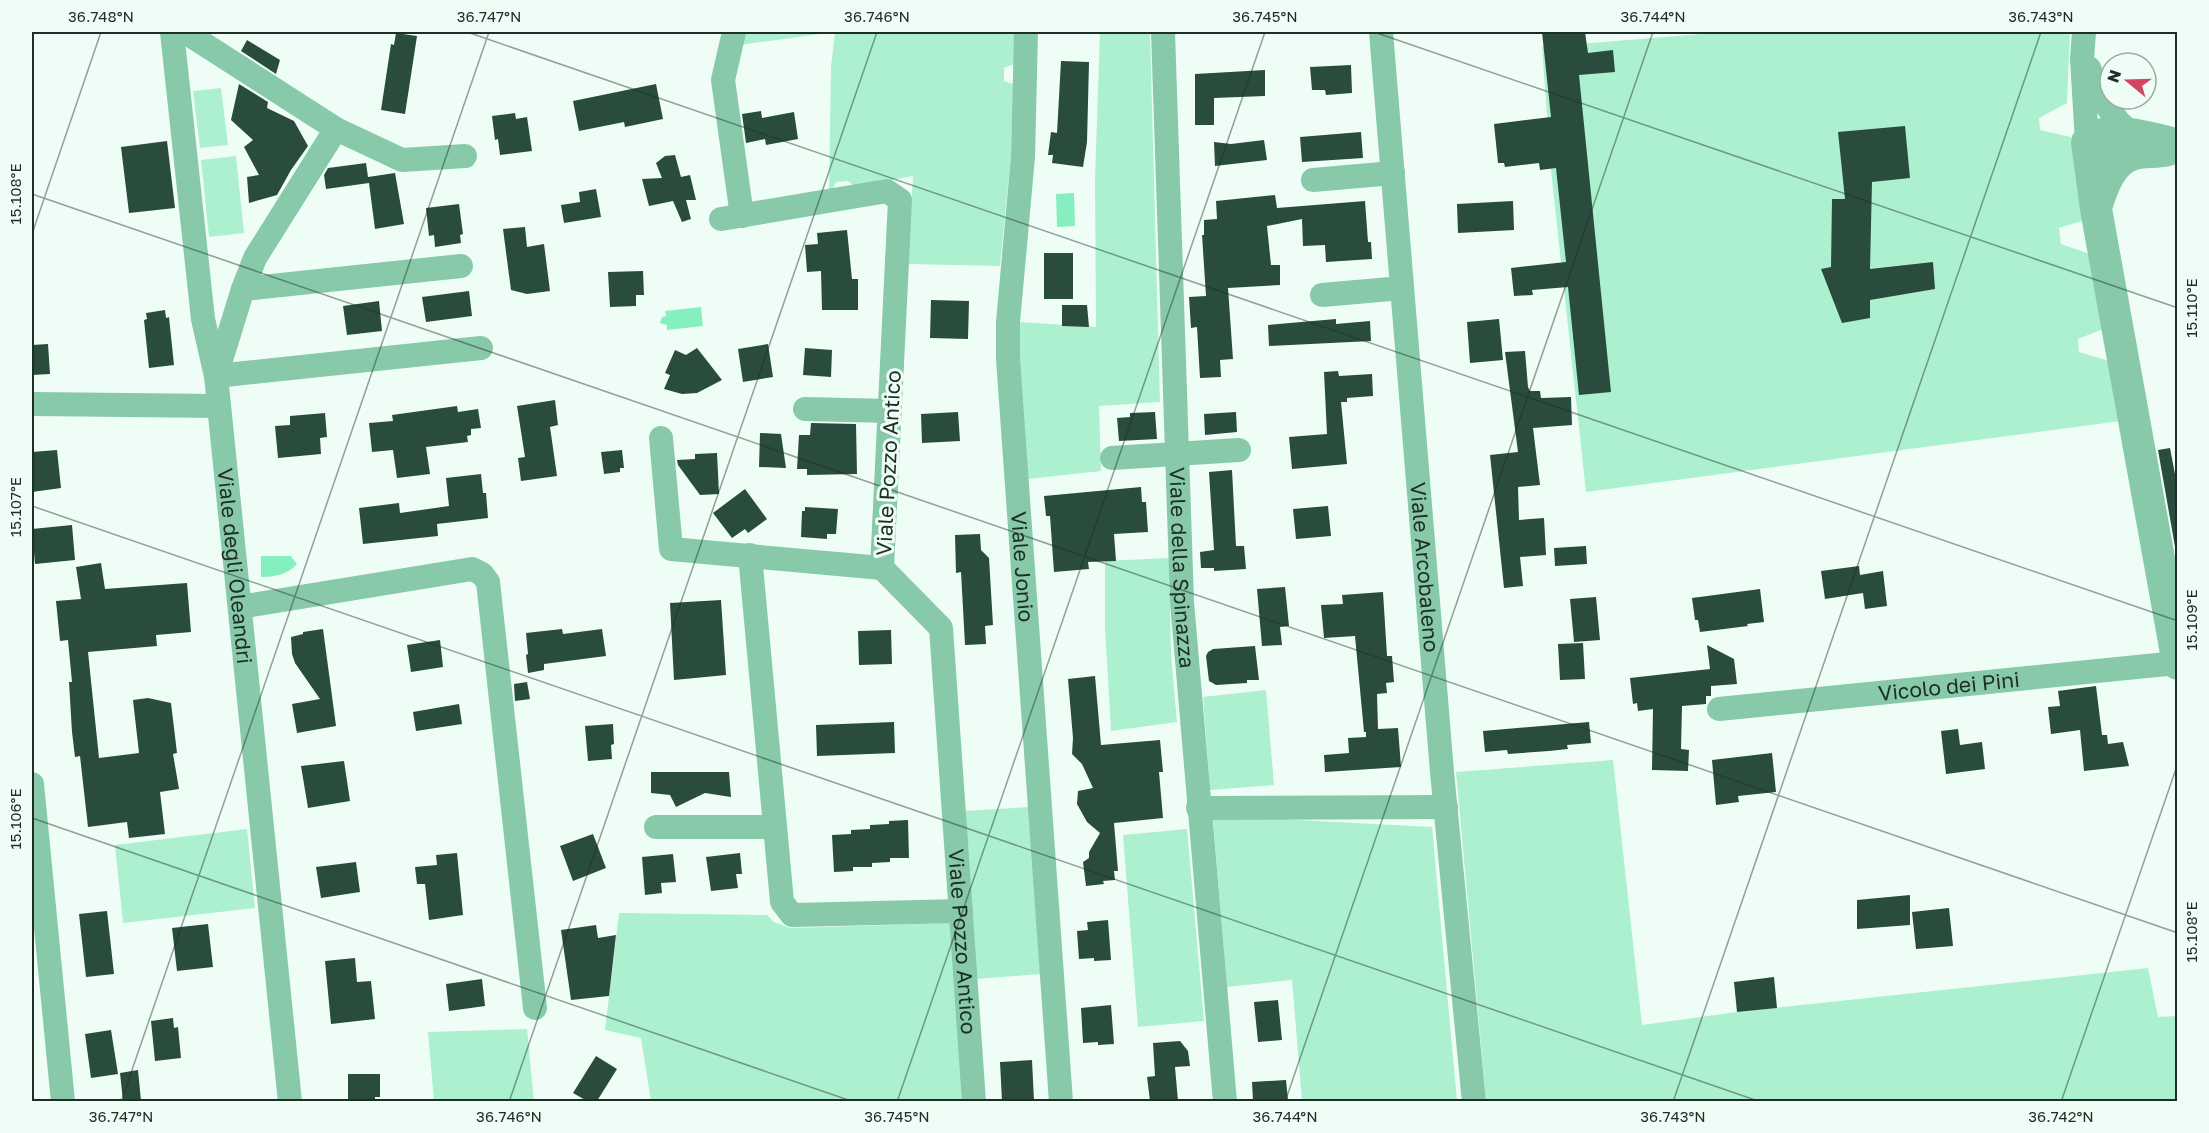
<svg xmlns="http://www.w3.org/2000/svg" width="2209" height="1133" viewBox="0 0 2209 1133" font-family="'Golos Text',sans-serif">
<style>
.green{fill:#adf0cf}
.water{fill:#86efc0}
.building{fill:#294c3c}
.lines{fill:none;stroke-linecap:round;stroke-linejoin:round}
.minor{stroke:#88c9aa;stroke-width:24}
.tertiary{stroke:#88c9aa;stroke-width:32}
.ticks{fill:none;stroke:#1e2d25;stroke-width:1.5;stroke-opacity:0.45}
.labels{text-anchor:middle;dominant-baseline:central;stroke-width:6;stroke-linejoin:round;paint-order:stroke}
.street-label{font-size:21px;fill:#1e2d25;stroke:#eefef6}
.neatline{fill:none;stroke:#1e2d25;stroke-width:2}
.ticks-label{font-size:15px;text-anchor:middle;fill:#1e2d25}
</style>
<rect width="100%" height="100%" fill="#eefef6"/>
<!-- green -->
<path class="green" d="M742,32H1015L1014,64L1004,68V81L1013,84L1011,156L1000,266L908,264L913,176L855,187L848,181L836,182L832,190L829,191L831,67L835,32L739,45Z
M1100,32H1150L1160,402L1099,406L1101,471L1028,479L1020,378L1018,322L1096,327L1095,179Z
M1726,32H2070L2067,103L2039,118L2040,130L2071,137L2085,220L2059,228L2061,244L2090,254L2103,329L2078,339L2079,352L2109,361L2121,421L1586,492L1551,170L1542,47Z
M221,88L228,145L200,148L193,91Z
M236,156L244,233L209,237L201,160Z
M1169,558L1171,654L1177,722L1111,731L1105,628V561Z
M1266,690L1274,785L1210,790L1203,697Z
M1613,760L1642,1025L1737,1012L2148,968L2158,1017L2175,1016L2178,1031L2177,1099L2162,1102L1486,1101L1456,772Z
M1030,807L1041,974L975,979L964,811Z
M1213,819H1279L1432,827L1457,1101H1302L1292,980L1227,987Z
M247,829L255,908L123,923L115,845Z
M1187,829L1204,1021L1138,1027L1123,835Z
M619,913L767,915L774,922L790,928L956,923L967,1101H651L641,1038L605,1030Z
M527,1029L534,1101H434L428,1032Z"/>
<!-- water -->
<path class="water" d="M1074,193L1075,226L1057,227L1056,194Z
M701,307L703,326L667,330V325L660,323L662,317L666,316L665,311Z
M261,556H291L297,564C288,574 276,577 261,577Z"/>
<!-- building -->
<path class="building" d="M1542,32H1585L1588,53L1613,50L1615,72L1579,75L1611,392L1579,395L1568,287L1532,290L1533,295L1514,296L1511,268L1566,262L1556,168L1540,170L1539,163L1505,167L1504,163H1498L1494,124L1551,117Z
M396,33L417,36L405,114L381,110L391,44L394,45Z
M247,40L280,60L276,74L241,51Z
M1061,61L1089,62L1087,142L1083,167L1052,163L1053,155H1048L1051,132L1057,133Z
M1351,65L1352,93L1326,95L1325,90H1312L1310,67Z
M1265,70V96L1214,98V125H1195V74Z
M239,84L268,102L267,108L294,121L308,146L291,170L277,195L249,203L247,177L259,175L244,147L253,140L231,120Z
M656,84L663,119L625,127L624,122L579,131L573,101Z
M761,111L762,118L794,112L798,139L766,145L765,139L746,143L742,114Z
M515,113L516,119L527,117L532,151L500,155L498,139L495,140L492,116Z
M1905,126L1910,178L1872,182L1870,269L1933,262L1935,289L1870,300V318L1842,323L1821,269L1831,267L1832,199H1845L1838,132Z
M1361,132L1363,158L1302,162L1300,137Z
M1264,140L1267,160L1215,166L1214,142L1231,144Z
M167,141L175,208L129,213L121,147Z
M675,155L681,177L690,175L696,200H686L691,219L682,222L673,201L649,206L642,179L662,178L656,163L665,156Z
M366,163L368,177L395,173L404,224L375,229L369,183L326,189L324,175L328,168Z
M596,189L601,217L564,223L561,205L580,202L579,192Z
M1275,195L1277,208L1365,201L1368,242H1371L1372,259L1326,262L1325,245L1303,246L1302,219L1267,226L1271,265H1280V285L1228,288L1233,359L1220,360L1221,377L1200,378L1197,327L1191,328L1189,297L1206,296L1202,235H1204V220L1217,219L1216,201Z
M1513,201L1514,230L1458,233L1457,204Z
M459,204L463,234L460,235L461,243L435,247L434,235L429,236L426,208Z
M525,227L527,247L544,244L550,291L527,294L511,290L503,229Z
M847,230L852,279H858V310H822L821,271L807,272L805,245L818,244L817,233Z
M1044,253H1073V299H1044Z
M643,271L644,295H636V306L610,307L608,272Z
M469,291L472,316L426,322L422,297Z
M931,300L969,301L968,339L930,338Z
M379,301L382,331L347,335L343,306Z
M1062,305H1087L1089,327L1062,326Z
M165,310L166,318L169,317L174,365L149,368L144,320L147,319L146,313Z
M1336,319V324L1370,321L1371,341L1269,346L1268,325Z
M1499,319L1503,360L1470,363L1467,322Z
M48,344L50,374L32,375V345Z
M768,344L773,377L743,382L738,349Z
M697,348L722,380L697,393L682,394L664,389L670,375L665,373L675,350L686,355Z
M805,348L832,350L831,377L803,375Z
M1525,351L1528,387L1530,391H1540L1541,398L1571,397L1572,425L1533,428L1540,485L1518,487L1519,520L1544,518L1546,555L1520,557L1523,586L1504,588L1490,455L1518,452L1505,352Z
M1338,371L1339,376L1372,374L1373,396L1347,398V402H1341L1347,464L1292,469L1289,437L1327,434L1324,372Z
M555,400L558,425L550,427L557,476L521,481L518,458L525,457L517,406Z
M457,406L458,412L478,409L481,428L471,429V435L467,436L468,442L426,447L430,474L397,478L393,450L372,452L369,423L393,421L392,415Z
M958,412L960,441L922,443L921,414Z
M1155,412L1157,439L1119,441L1117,418L1130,417V413Z
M1236,412L1237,432L1205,435L1204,414Z
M325,413L327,437L320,438L321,454L278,458L275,426L290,425V416Z
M811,423L856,424L857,474L807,475V469H797L799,435H810Z
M760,433L781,434L786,468L759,467Z
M2170,448L2178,490L2177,558L2158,450Z
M57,450L61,488L32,492V452Z
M622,450L624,468H620V472L604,474L601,452Z
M717,453L719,494L700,495L678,465L677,460L695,459V454Z
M1232,470L1236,546H1244L1246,569L1214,571V568H1201L1200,552L1214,550L1209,472Z
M481,474L483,493H486L488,518L437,524L438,536L363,544L359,508L399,503L400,513L449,506L446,478Z
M1141,487L1142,502H1146L1148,532L1114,534L1116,561L1088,562L1089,569L1054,572L1050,516H1046L1044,496Z
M745,489L767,519L748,533L745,529L732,538L713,513Z
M1328,506L1331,536L1296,539L1293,509Z
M805,507L838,509L836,534H827V539L801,537L802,511H805Z
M72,525L75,560L35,564L32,529Z
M980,534L981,550L989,558L993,625L985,626L986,644L965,645L961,572L956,573L955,535Z
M1586,546L1587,564L1555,566L1554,548Z
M101,563L105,589L187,583L191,632L156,635L157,646L88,652L99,758L139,753L133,700L148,698L171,703L177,753L173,754L179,789L160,792L165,834L129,838L127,822L88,827L80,756L75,757L72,732L69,682H72L68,640L60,641L56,601L81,599L76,567Z
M1859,566L1860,575L1883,571L1887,606L1865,609L1863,593L1825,599L1821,571Z
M1285,587L1289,626L1280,627L1282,645L1262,646L1257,589Z
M1760,589L1764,622L1747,624L1748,626L1700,632L1698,620H1695L1692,598Z
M1383,592L1387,656H1392L1394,682L1386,683L1387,693L1377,694L1378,729L1398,728L1401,767L1325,772L1324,755L1349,753L1348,738L1366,737V732H1364L1355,636L1324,638L1321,605L1343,604L1342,595Z
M1596,597L1600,640L1574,642L1570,599Z
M721,600L726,675L674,680L670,603Z
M323,629L336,726L297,733L292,704L320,699L295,663L292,654L291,637L303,634V632Z
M562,629L563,634L602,629L606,656L544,664V670L528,673L526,655L528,654L526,633Z
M891,630L892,664L859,665L858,631Z
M440,640L443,667L411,672L407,645Z
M1583,643L1585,679L1560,680L1558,644Z
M1707,645L1734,659L1737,684L1711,686V696H1706V704L1682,706L1681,749L1689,750L1688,771L1652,770L1653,709L1638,711L1637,703L1633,704L1630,678L1710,669Z
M1255,646L1259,680H1247V683L1216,685L1209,681L1206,656L1208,652L1213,649Z
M1095,676L1101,745L1160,740L1163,772H1159L1163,818L1114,823L1118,871H1114L1115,880L1103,881L1104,884L1086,886L1083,862L1089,858V852L1100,833L1087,822L1077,804L1078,791L1093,788L1082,764L1072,754L1073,738L1068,679Z
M527,682L530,699L515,701L514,684Z
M2096,686L2102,735H2107L2108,744L2123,742L2129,766L2084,771L2080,730L2051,734L2048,707L2060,706L2058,691Z
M459,704L462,724L416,731L413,712Z
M894,722L895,753L817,756L816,725Z
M1589,722L1591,743L1567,745L1568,749L1549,751L1508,754L1507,750L1485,752L1483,731Z
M613,724L614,744L611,745L612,759L588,761L585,726Z
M1958,729L1960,745L1982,742L1985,769L1946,774L1941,731Z
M1772,753L1776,792L1738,796L1739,802L1716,805L1712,760Z
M344,761L350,801L308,808L301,766Z
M651,772H729L731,797L705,793L676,807L670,795L651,793Z
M908,820L909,858H890V862L872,863V867H853V871L834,872L832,835L851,834V830L870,829V825L889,824V821Z
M593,834L606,868L573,881L560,846Z
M457,853L463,915L429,920L425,884H417L415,867L437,865L436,855Z
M740,853L742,874H736L738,888L711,891L706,857Z
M673,854L676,882L661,883L662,893L645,895L642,857Z
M356,862L360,892L321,898L316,867Z
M1910,895V925L1857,929V900Z
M1949,908L1953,946L1916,949L1912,912Z
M107,911L114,974L86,977L79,914Z
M1108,920L1111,960L1094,961V958L1079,959L1077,931L1088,930L1087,922Z
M208,924L213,967L177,971L172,928Z
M596,925L598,938L616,935L609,996L571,1000L561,930Z
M355,958L357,982L371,981L375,1019L331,1024L325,961Z
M1774,977L1777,1008L1737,1012L1734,982Z
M482,979L485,1006L449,1011L446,984Z
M1278,1000L1282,1040L1258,1042L1254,1002Z
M1111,1005L1114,1044L1098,1045V1042L1083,1043L1081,1008Z
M173,1018L174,1028L178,1027L181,1058L155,1061L151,1021Z
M111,1030L118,1074L91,1078L85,1034Z
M1180,1041L1188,1051L1190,1066L1175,1067L1178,1101H1150L1147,1077L1155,1076L1153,1043Z
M596,1056L617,1069L597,1101H587L573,1093Z
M1032,1060L1034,1101H1002L1000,1062Z
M138,1070L141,1101H123L120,1073Z
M348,1074H380V1097H375V1101H348Z
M1286,1080L1288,1101H1253L1252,1082Z"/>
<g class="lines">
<!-- minor -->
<g class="minor">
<path id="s1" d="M172,32L203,319L216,376L290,1102"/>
<path d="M185,32L336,129"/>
<path d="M734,32L723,80L742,216"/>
<path id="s2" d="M1026,32L1023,157L1008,322V359L1061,1102"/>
<path id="s3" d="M1163,32L1182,602L1225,1102"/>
<path id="s4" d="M1381,32L1442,772L1474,1102"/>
<path d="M2084,32L2082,59L2087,142C2104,154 2112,155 2133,154"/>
<path d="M2089,68C2100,96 2110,118 2135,136"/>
<path d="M465,156L402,160L336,129L255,258L243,289L216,376L481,348"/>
<path d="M1313,180L1393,173"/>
<path id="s5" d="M721,219L887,191L900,200L882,568L941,628L974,1102"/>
<path d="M243,289L461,266"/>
<path d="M1322,295L1402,288"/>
<path d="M32,404L219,406"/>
<path d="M805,409L890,411"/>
<path d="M661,438L671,549L882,568"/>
<path d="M1112,458L1239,450"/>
<path d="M750,555L782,902L792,915L961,911"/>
<path d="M240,607L472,569L482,574L488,582L535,1008"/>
<path id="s6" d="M1719,709L2177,663"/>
<path d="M32,784L63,1102"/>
<path d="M1198,808L1446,807"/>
<path d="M656,827H774"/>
</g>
<!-- tertiary -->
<path class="tertiary" d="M2178,145C2158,139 2123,130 2103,134C2097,135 2092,139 2087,142L2096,209L2178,664
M2096,208C2102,188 2111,160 2134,154C2145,151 2157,153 2168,150"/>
</g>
<!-- ticks -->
<path class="ticks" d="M467,32L2178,621M1374,32L2178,308M32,194L2178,933M32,234L101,32M32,506L1761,1102M32,818L854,1102M121,1102L489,32M509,1102L877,32M897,1102L1265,32M1285,1102L1653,32M1673,1102L2041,32M2061,1102L2178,763"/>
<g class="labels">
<!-- street labels -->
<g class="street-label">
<text transform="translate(888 463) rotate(-87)">Viale Pozzo Antico</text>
<text stroke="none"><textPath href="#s1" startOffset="538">Viale degli Oleandri</textPath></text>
<text stroke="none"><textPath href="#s2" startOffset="536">Viale Jonio</textPath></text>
<text stroke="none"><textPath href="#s3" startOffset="536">Viale della Spinazza</textPath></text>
<text stroke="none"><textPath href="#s4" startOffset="537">Viale Arcobaleno</textPath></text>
<text stroke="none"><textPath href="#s6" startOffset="231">Vicolo dei Pini</textPath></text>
<text stroke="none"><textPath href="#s5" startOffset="951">Viale Pozzo Antico</textPath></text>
</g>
</g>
<!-- border -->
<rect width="2209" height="1133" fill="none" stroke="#eefef6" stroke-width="66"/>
<!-- north arrow -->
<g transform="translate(2128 81) rotate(289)"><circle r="28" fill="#eefef6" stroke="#9baaa2" stroke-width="1.5"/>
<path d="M0-4.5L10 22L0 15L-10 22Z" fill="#d54561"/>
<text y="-9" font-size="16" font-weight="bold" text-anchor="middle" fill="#1e2d25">N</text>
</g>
<rect x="33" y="33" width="2143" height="1067" class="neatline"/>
<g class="ticks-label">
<text x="101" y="22">36.748°N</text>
<text x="489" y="22">36.747°N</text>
<text x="877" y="22">36.746°N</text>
<text x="1265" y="22">36.745°N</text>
<text x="1653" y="22">36.744°N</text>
<text x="2041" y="22">36.743°N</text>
<text transform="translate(16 194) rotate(-90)" y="5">15.108°E</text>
<text transform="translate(2192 308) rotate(-90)" y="5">15.110°E</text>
<text transform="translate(16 507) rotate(-90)" y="5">15.107°E</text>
<text transform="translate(2192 620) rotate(-90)" y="5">15.109°E</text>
<text transform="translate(16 819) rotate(-90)" y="5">15.106°E</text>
<text transform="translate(2192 932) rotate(-90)" y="5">15.108°E</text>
<text x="121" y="1122">36.747°N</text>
<text x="509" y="1122">36.746°N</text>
<text x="897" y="1122">36.745°N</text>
<text x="1285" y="1122">36.744°N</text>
<text x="1673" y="1122">36.743°N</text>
<text x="2061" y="1122">36.742°N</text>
</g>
</svg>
